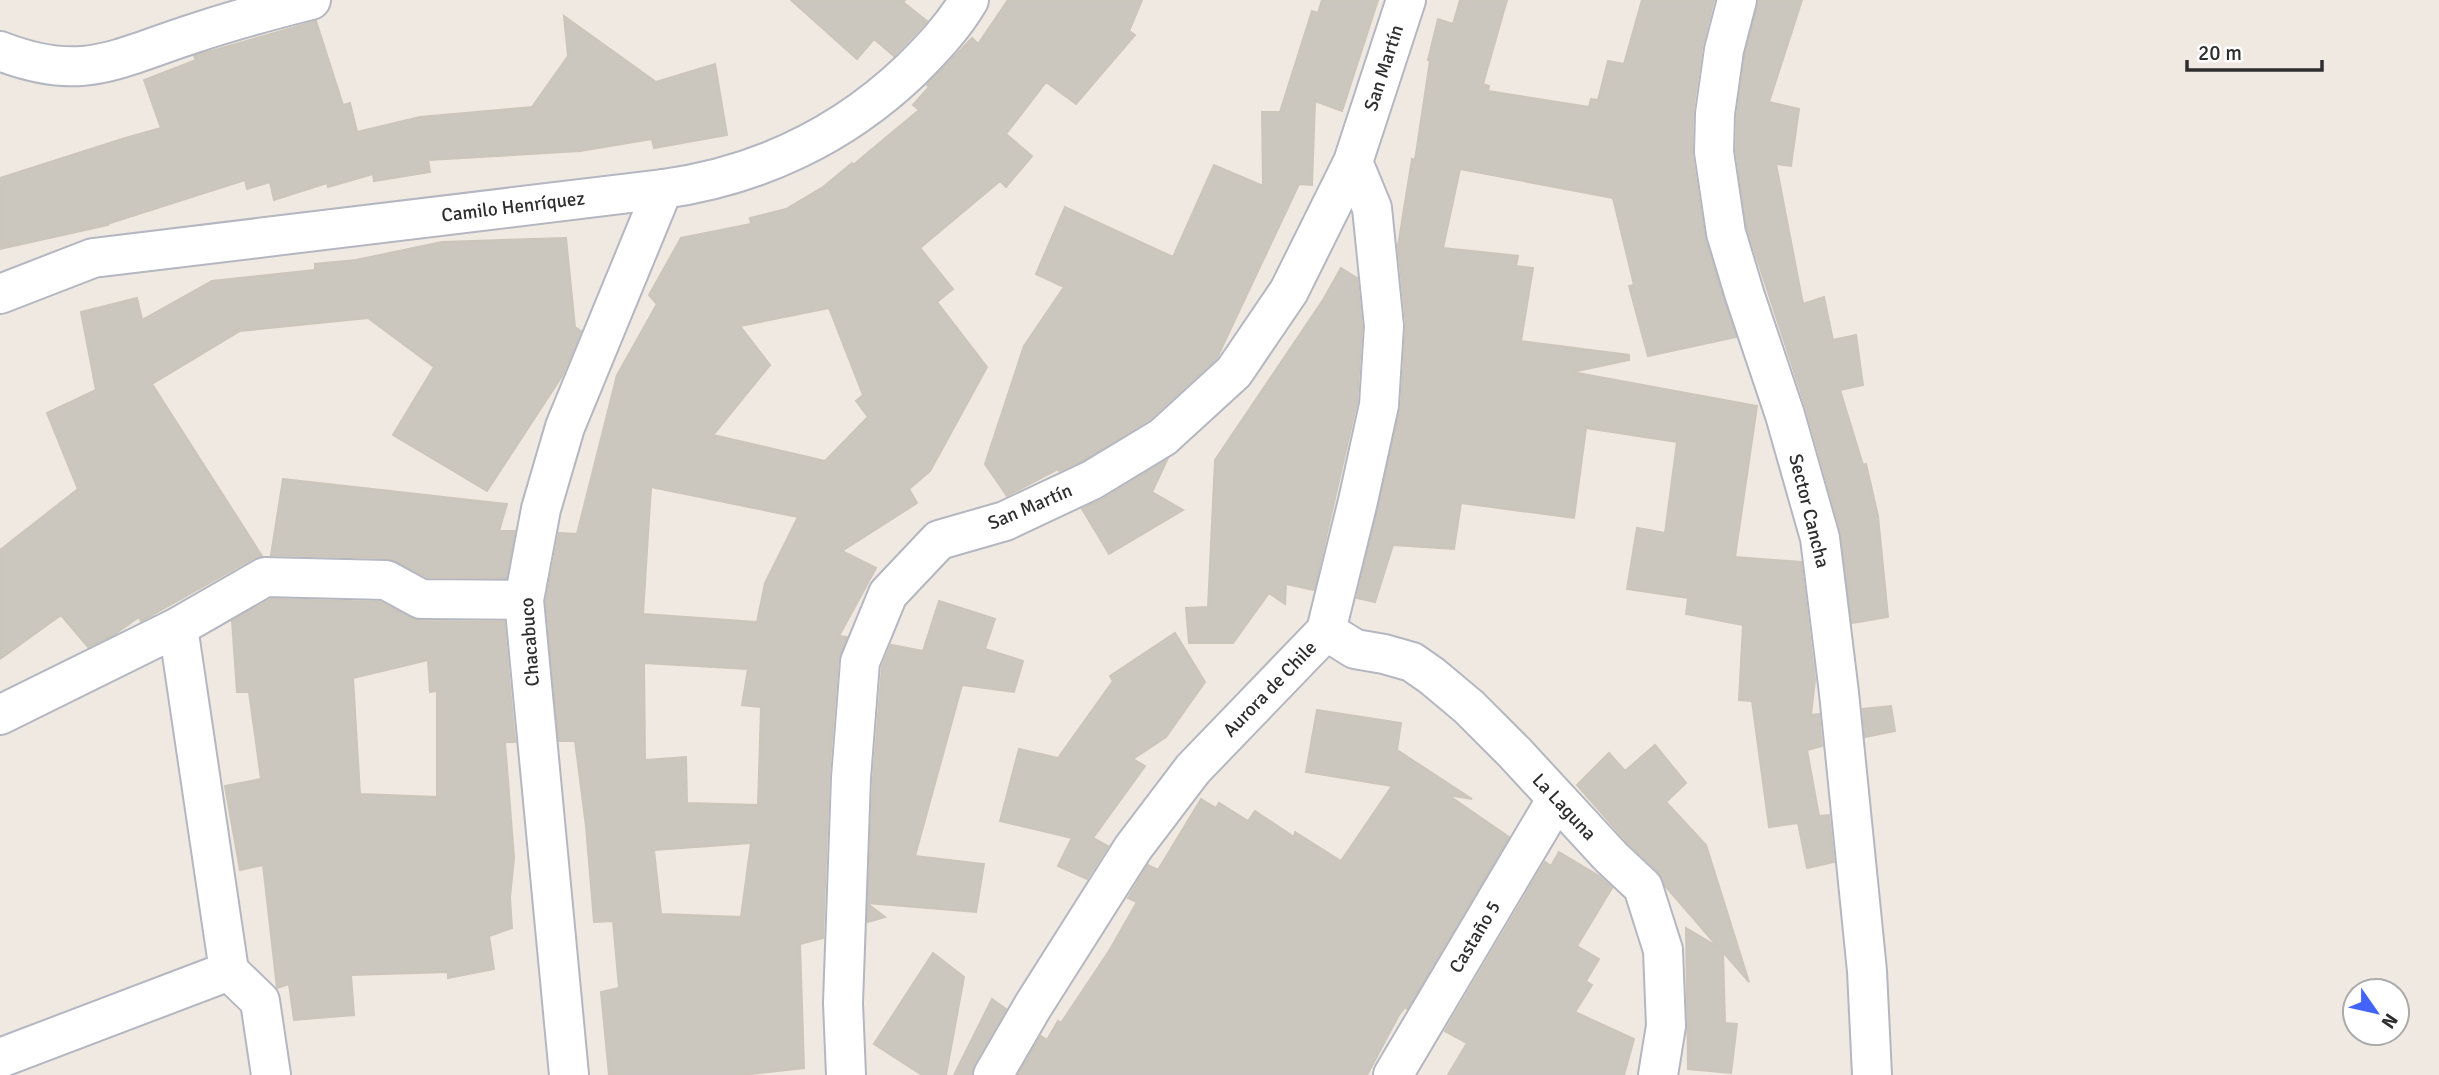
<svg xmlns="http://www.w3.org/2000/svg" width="2439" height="1075" viewBox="0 0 2439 1075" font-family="Signika,sans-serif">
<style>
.building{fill:#cbc7bf;stroke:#cbc5ba;stroke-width:2;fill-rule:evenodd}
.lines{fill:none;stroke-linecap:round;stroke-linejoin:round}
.street-casing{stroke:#b4b7c1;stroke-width:42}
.secondary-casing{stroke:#b4b7c1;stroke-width:42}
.street{stroke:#fff;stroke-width:38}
.secondary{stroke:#fff;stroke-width:38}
.labels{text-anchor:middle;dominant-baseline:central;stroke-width:6;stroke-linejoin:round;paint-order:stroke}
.street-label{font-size:19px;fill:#2e2e2e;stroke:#fff}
</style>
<rect width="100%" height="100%" fill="#efe9e1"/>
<!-- building -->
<path class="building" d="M791,0H905L903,2L927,21L894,56L874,39L857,59Z
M1008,0H1142L1129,31L1135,35L1076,104L1046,82L1006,134L1032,156L1006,187L1000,181L920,248L953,289L937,302L987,367L930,471L909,489L917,503L842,551L876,568L839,636L847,637L838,660L829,776L823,938L800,944L804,1068L742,1075H609L601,992L619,988L613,921L594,922L586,826L575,741H559L546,601L559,533L577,534L617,375L657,304L649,295L681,238L751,224L750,218L786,209L823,187L852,163L853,165L919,110L913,105L929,87L927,85L972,38L978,44ZM829,308L863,395L856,401L868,417L825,461L713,435L770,365L740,326ZM651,487L798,517L765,583L757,622L643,614ZM644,663L748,669L742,705L761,707L758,805L687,803L686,757L645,760ZM751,843L741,917L661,914L654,850Z
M1322,0H1378L1342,111L1315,101L1312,185L1299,184L1217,358L1150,419L1082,461L1059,471L1058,469L1007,496L985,464L1024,346L1064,287L1036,274L1065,207L1173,257L1214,165L1263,186L1262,112H1280L1312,11L1318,13Z
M1460,0H1507L1483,84L1489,86L1488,91L1589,107L1591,99L1598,100L1608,61L1624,64L1642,0H1714L1702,47L1693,111L1692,155L1705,239L1736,337L1648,356L1629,286L1634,285L1613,198L1460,169L1443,248L1518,256L1516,266L1533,268L1521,341L1629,355V360L1572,372L1757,406L1735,557L1801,562L1815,680L1811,715L1819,714L1822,746L1807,750L1819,816L1829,815L1834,862L1807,868L1798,823L1769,827L1752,701L1739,700L1743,625L1686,614L1688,598L1627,589L1637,528L1665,533L1677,442L1586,428L1574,518L1461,503L1454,549L1393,545L1375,602L1357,598L1401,406L1406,324L1398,246L1412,159L1415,160L1430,61L1428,60L1438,19L1453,24Z
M1758,0H1802L1769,102L1799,109L1791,166L1776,164L1803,304L1824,297L1833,340L1856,335L1863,385L1840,390L1863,465L1866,464L1878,516L1888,617L1852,623L1841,532L1806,408L1747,228L1736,151L1737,116L1745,54Z
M564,16L656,82L715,64L727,135L654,148L652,139L580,151L428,160L430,172L374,181L373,174L328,187L327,183L274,200L270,182L247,189L245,180L107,224L108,225L0,249V178L122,139L161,128L144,80L196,60L194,56L316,21L343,105L350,103L357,132L420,117L532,107L568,56Z
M566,238L575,327L581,331L562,376L487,491L393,435L434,367L368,318L240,331L152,384L262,556L254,558L141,621L139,617L115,634L88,647L61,615L0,659V550L78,489L47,413L96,390L81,312L137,298L142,320L212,281L315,270V264L356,260L442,242Z
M1341,268L1357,278L1362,326L1357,402L1314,590L1286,584L1285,604L1269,593L1233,643H1189L1186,608L1208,607L1215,460L1323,300Z
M1167,460L1152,492L1183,510L1109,554L1082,509L1103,499Z
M283,479L507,504L499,531H515L506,578L427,577L396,561L387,558L271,555Z
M271,599L380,602L411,618L420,621L504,622L515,742H505L514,858L510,898L512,928L489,936L494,969L448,978V972L351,975L354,1015L294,1020L289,984L277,988L263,865L240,870L225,786L261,779L249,692H237L232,621ZM428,660L430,692L437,691V797L360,794L353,678Z
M939,601L995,619L985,649L1023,661L1014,692L962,685L915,856L984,864L976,912L868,903L873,779L882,667L891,645L923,651Z
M1175,633L1205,682L1166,737L1133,759L1145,766L1093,838L1108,846L1087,879L1058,866L1072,838L1000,821L1019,749L1058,758L1113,681L1110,676Z
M1891,706L1895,731L1865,737L1863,709Z
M1317,710L1401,723L1397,750L1472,799L1448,795L1509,837L1407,1009L1405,1007L1399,1015L1367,1075H1018L1041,1036L1047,1040L1058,1021L1061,1023L1109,951L1137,902L1128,898L1148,865L1158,870L1201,799L1216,808L1219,803L1248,821L1255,811L1294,837L1295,832L1341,861L1392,786L1306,772Z
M1655,745L1686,783L1666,802L1706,845L1749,982L1723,952L1725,1023L1737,1024L1731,1073L1688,1069L1686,928L1718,947L1666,887L1658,871L1627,842L1577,785L1609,753L1625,771Z
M1559,852L1599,876L1612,888L1577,946L1599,959L1586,981L1592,985L1575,1012L1634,1039L1624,1075H1448L1467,1043L1445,1031L1545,862L1551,866Z
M868,904L885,917L868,922Z
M933,953L964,977L946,1075H922L874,1044Z
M992,999L1006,1009L974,1064L971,1075H954Z"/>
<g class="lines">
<!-- street casing -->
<g class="street-casing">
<path id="street" d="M1737,0L1724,50L1715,114L1714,152L1726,233L1745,296L1785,415L1820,538L1839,693L1867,971L1872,1075
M0,51C82,83 115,59 192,34C231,21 271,10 311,0
M178,627L229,971L260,1001L271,1075
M1326,631L1355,649L1384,654L1412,662L1432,676L1469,707L1515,753L1611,857L1643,887L1663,950L1666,1026L1658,1075
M0,715L178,627L265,577L386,580L421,599L524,600
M0,1058L229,971
M569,1075L524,600L541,509L565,427L663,189
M846,1075L843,1003L851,778L860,662L888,594L939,540L1005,521L1092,480L1163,437L1234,372L1289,291L1353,162L1406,0
M993,1075L1033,1006L1133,848L1193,769L1326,631L1358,501L1379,405L1384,326L1372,208L1353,162
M1393,1075L1556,800"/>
</g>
<!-- secondary casing -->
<g class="secondary-casing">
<path id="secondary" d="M0,294L93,258L663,189C757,176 842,136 911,70C932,49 954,26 969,0"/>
</g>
<!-- street -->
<use href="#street" class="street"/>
<!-- secondary -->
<use href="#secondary" class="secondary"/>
</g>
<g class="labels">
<!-- street labels -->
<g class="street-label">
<text transform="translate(1384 68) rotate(-72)">San Martín</text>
<text transform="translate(513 207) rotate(-7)">Camilo Henríquez</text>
<text transform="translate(1030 507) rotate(-23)">San Martín</text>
<text transform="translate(1809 511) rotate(76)">Sector Cancha</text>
<text transform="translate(530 642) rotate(-94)">Chacabuco</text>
<text transform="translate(1270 689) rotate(-46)">Aurora de Chile</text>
<text transform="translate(1564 807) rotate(47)">La Laguna</text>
<text transform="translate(1475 937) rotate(-59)">Castaño 5</text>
</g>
</g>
<!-- north arrow -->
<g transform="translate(2376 1012) rotate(124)"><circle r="33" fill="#ffffff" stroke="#ababab" stroke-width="2"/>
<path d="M0-5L12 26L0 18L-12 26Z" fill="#4264fb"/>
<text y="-10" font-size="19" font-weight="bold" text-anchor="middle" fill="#2e2e2e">N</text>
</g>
<!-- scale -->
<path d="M2187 60v10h135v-10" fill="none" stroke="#2e2e2e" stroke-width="3.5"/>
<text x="2198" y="60" font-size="21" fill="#2e2e2e" stroke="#ffffff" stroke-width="5" paint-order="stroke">20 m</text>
</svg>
